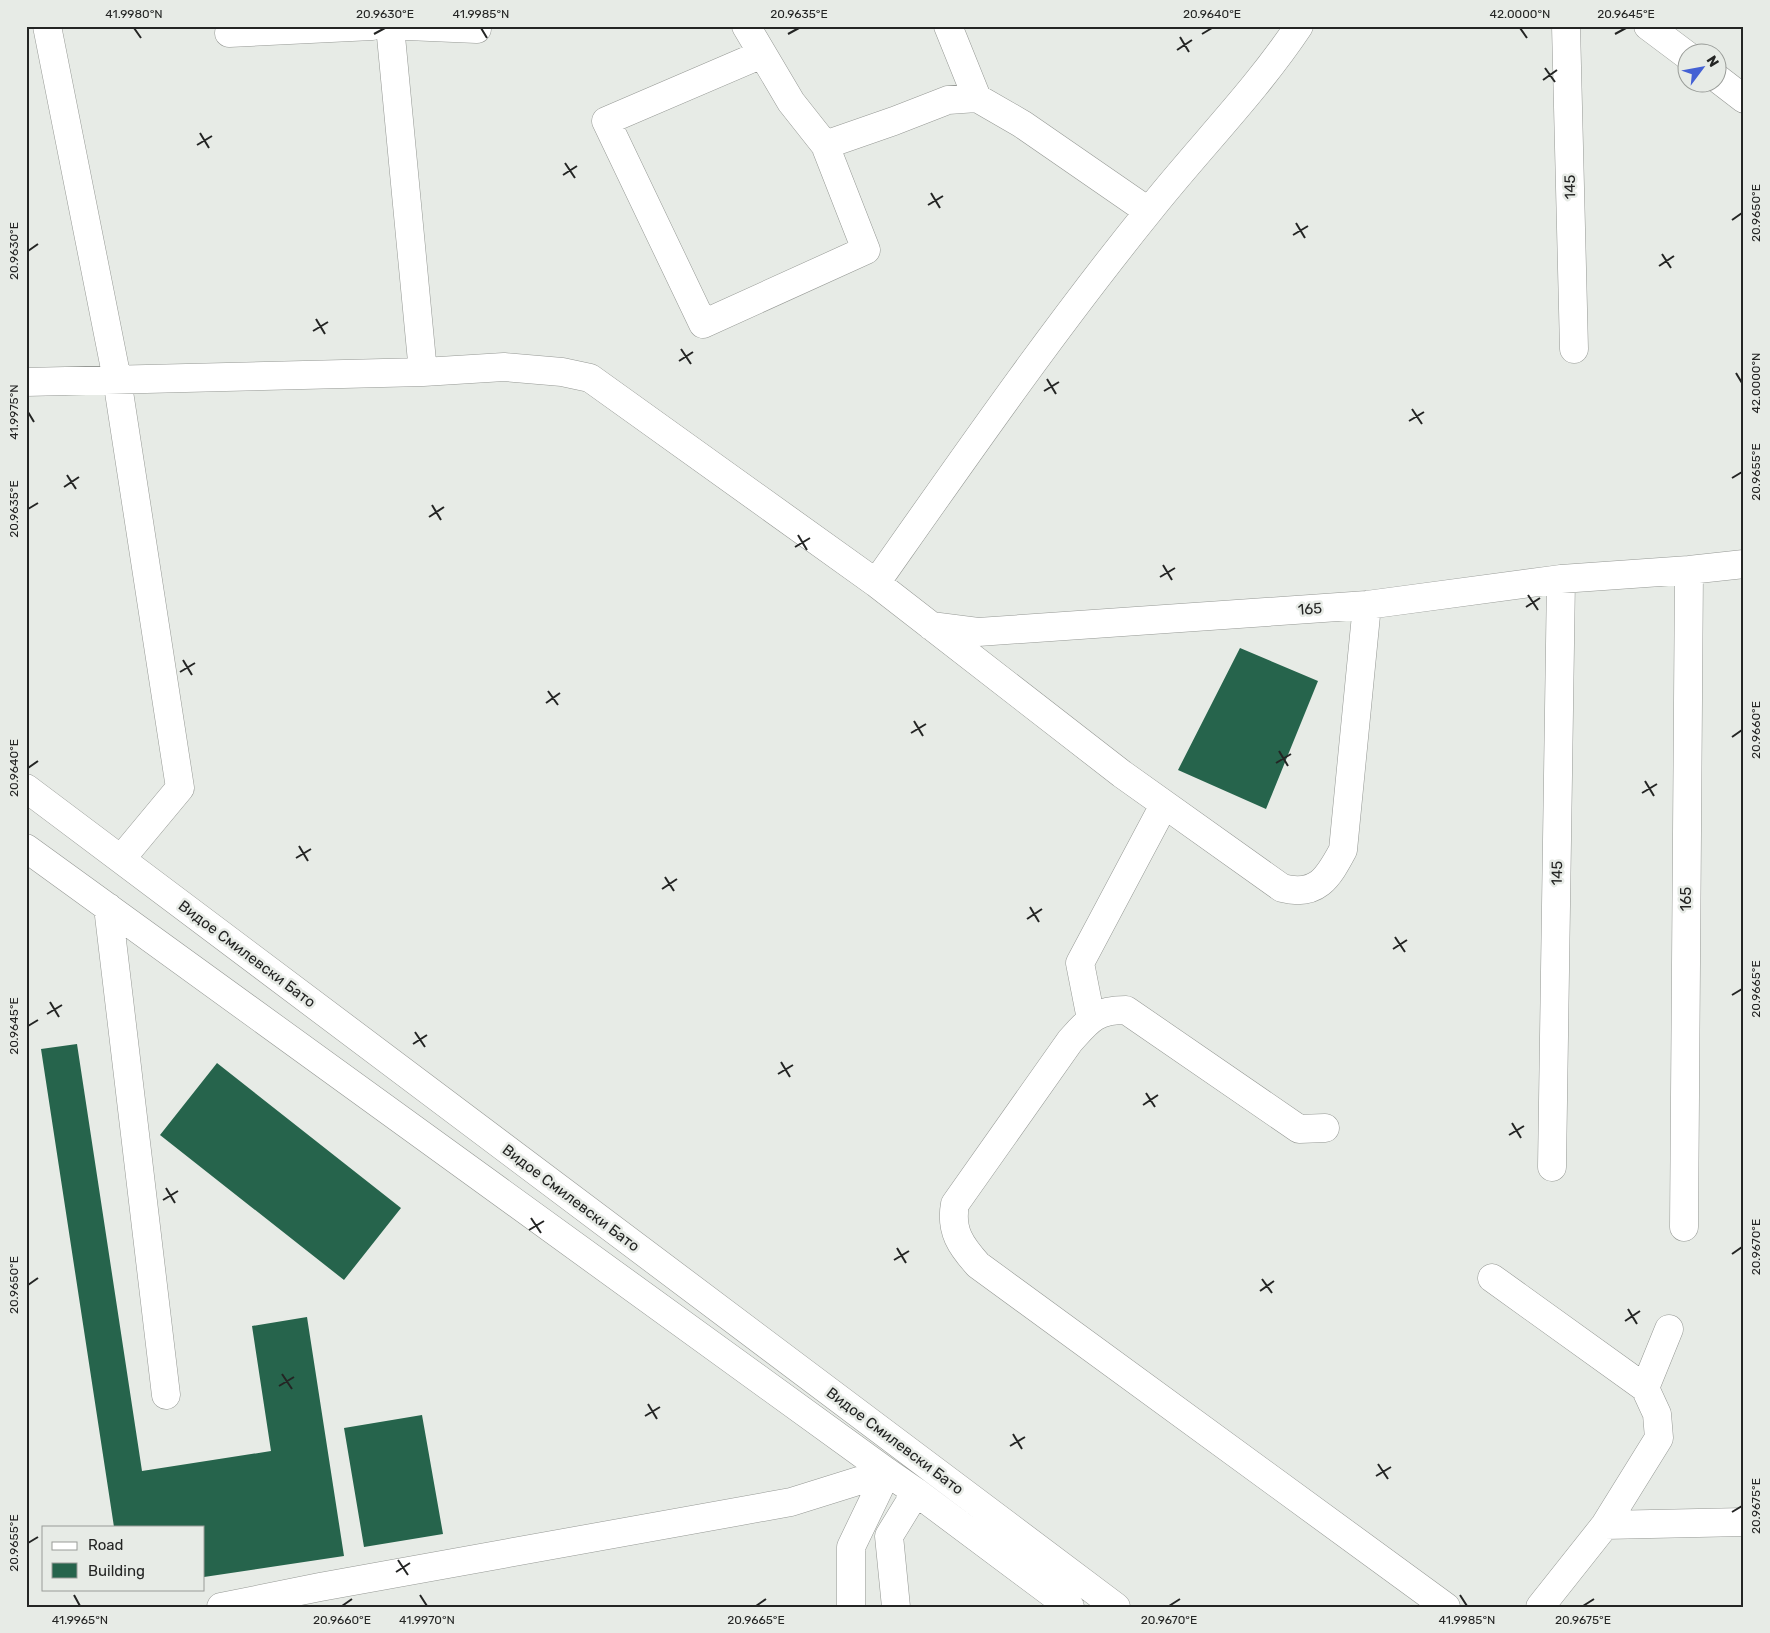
<svg xmlns="http://www.w3.org/2000/svg" width="1770" height="1633" viewBox="0 0 1770 1633" font-family="Rubik,sans-serif">
<style>
.building{fill:#26644c}
.lines{fill:none;stroke-linecap:round;stroke-linejoin:round}
.minor-casing{stroke:#959894;stroke-width:29}
.minor{stroke:#fff;stroke-width:28}
.ticks{fill:none;stroke:#242524;stroke-width:2}
.labels{text-anchor:middle;dominant-baseline:central;stroke-width:5;stroke-linejoin:round;paint-order:stroke}
.street-label{font-size:15px;fill:#242524;stroke:#e7ebe6}
.neatline{fill:none;stroke:#242524;stroke-width:2}
.ticks-label{font-size:12px;text-anchor:middle;fill:#242524}
</style>
<rect width="100%" height="100%" fill="#e7ebe6"/>
<!-- building -->
<path class="building" d="M1240,648L1318,681L1266,809L1178,770Z
M77,1044L142,1471L271,1451L252,1326L307,1317L344,1556L204,1577V1527H114L41,1049Z
M217,1063L401,1208L344,1280L160,1135Z
M422,1415L443,1534L364,1547L344,1428Z"/>
<g class="lines">
<!-- minor casing -->
<g class="minor-casing">
<path id="minor" d="M47,26L117,379L180,788L121,859
M390,26L423,372
M407,26L477,29
M746,26L791,102L825,145L894,121L948,100L977,98L1022,124L1148,211
M948,26L977,98
M1566,26L1574,349
M1648,26L1688,56
M229,33L372,26
M762,54L606,121L703,324L866,250L825,145
M1718,79L1744,99
M26,382L423,372L504,367L562,372L590,378L876,583L1122,774L1282,888C1317,897 1328,878 1343,850L1367,605
M876,583C964,458 1052,331 1149,211C1198,149 1255,92 1299,26
M931,626L978,632L1367,605L1561,579L1689,570L1744,564
M26,788L1116,1607
M26,848L887,1472L916,1492L1070,1607
M108,907L166,1395
M1091,1019L1080,963L1164,805
M1325,1128L1299,1129L1126,1010C1095,1010 1089,1020 1070,1041L955,1204C950,1231 961,1246 978,1265L1446,1607
M1552,1167L1561,579
M1684,1227L1689,570
M1492,1278L1645,1388
M1605,1525L1744,1522
M221,1607L320,1587L791,1502L887,1472
M851,1607V1547L887,1472
M896,1607L889,1536L916,1492
M1540,1607L1605,1525L1659,1438L1657,1414L1645,1388L1669,1329"/>
</g>
<!-- minor -->
<use href="#minor" class="minor"/>
</g>
<!-- ticks -->
<path class="ticks" d="M134,28L141,38M481,28L487,38M1520,28L1527,38M374,34L385,28M788,34L799,28M1202,34L1212,28M1615,34L1626,28M1180,37L1189,52M1177,50L1192,40M1545,68L1555,82M1543,80L1557,70M200,133L209,148M197,145L212,136M565,163L575,178M563,175L577,166M931,193L940,208M928,205L943,196M1732,220L1742,213M1296,223L1305,238M1293,235L1308,226M28,251L38,244M1662,254L1671,268M1659,266L1674,256M316,319L325,334M313,331L328,322M681,349L691,364M679,361L693,352M1736,373L1742,383M1047,379L1056,394M1044,391L1059,382M1412,409L1422,424M28,412L34,422M1409,421L1424,412M67,475L76,489M1732,478L1742,472M64,487L79,477M432,505L441,520M28,509L38,503M429,517L444,507M798,535L807,550M795,547L810,538M1163,565L1172,580M1160,577L1175,568M1528,595L1538,610M1526,607L1540,598M183,660L192,675M180,672L195,663M548,691L558,705M546,703L560,693M914,721L923,736M911,733L926,724M1732,737L1742,730M1279,751L1288,766M1276,763L1291,754M28,768L38,761M1645,781L1654,796M1642,793L1657,784M299,846L308,861M296,858L311,849M665,877L674,891M662,889L677,879M1030,907L1039,922M1027,919L1042,909M1395,937L1405,952M1393,949L1407,940M1732,995L1742,989M50,1002L59,1017M47,1014L62,1005M28,1026L38,1020M415,1032L425,1047M413,1044L427,1035M781,1062L790,1077M778,1074L793,1065M1146,1093L1155,1107M1143,1105L1158,1095M1512,1123L1521,1138M1509,1135L1524,1126M166,1188L175,1203M163,1200L178,1191M531,1218L541,1233M529,1230L544,1221M897,1248L906,1263M1732,1254L1742,1247M894,1260L909,1251M1262,1279L1272,1293M28,1285L38,1278M1260,1291L1274,1281M1628,1309L1637,1324M1625,1321L1640,1311M282,1374L292,1389M279,1386L294,1377M648,1404L657,1419M645,1416L660,1407M1013,1434L1022,1449M1010,1446L1025,1437M1378,1464L1388,1479M1376,1476L1391,1467M1732,1512L1742,1506M28,1543L38,1537M398,1560L408,1575M396,1572L410,1563M74,1595L80,1606M420,1595L427,1606M1460,1595L1467,1606M342,1606L352,1599M756,1606L766,1599M1169,1606L1180,1599M1583,1606L1594,1599"/>
<g class="labels">
<!-- street labels -->
<g class="street-label">
<text transform="translate(1570 187) rotate(-91)">145</text>
<text transform="translate(1310 609) rotate(-4)">165</text>
<text transform="translate(1557 873) rotate(-89)">145</text>
<text transform="translate(1686 899) rotate(-90)">165</text>
<text transform="translate(247 954) rotate(37)">Видое Смилевски Бато</text>
<text transform="translate(571 1198) rotate(37)">Видое Смилевски Бато</text>
<text transform="translate(895 1441) rotate(37)">Видое Смилевски Бато</text>
</g>
</g>
<!-- border -->
<rect width="1770" height="1633" fill="none" stroke="#e7ebe6" stroke-width="55"/>
<!-- legend -->
<rect x="42" y="1526" width="162" height="65" fill="#e7ebe6" stroke="#999c98"/>
<rect x="52" y="1542" width="25" height="8" fill="#ffffff" stroke="#999c98"/>
<text x="88" y="1550" font-size="15" fill="#242524">Road</text>
<rect x="52" y="1563" width="25" height="15" fill="#26644c" stroke="#999c98"/>
<text x="88" y="1576" font-size="15" fill="#242524">Building</text>
<!-- north arrow -->
<g transform="translate(1702 68) rotate(58)"><circle r="24" fill="#e7ebe6" stroke="#999c98"/>
<path d="M0-4L9 19L0 12L-9 19Z" fill="#4461d4"/>
<text y="-8" font-size="14" font-weight="bold" text-anchor="middle" fill="#242524">N</text>
</g>
<rect x="28" y="28" width="1714" height="1578" class="neatline"/>
<g class="ticks-label">
<text x="134" y="18">41.9980°N</text>
<text x="385" y="18">20.9630°E</text>
<text x="481" y="18">41.9985°N</text>
<text x="799" y="18">20.9635°E</text>
<text x="1212" y="18">20.9640°E</text>
<text x="1520" y="18">42.0000°N</text>
<text x="1626" y="18">20.9645°E</text>
<text transform="translate(1756 213) rotate(-90)" y="4">20.9650°E</text>
<text transform="translate(14 251) rotate(-90)" y="4">20.9630°E</text>
<text transform="translate(1756 383) rotate(-90)" y="4">42.0000°N</text>
<text transform="translate(14 412) rotate(-90)" y="4">41.9975°N</text>
<text transform="translate(1756 472) rotate(-90)" y="4">20.9655°E</text>
<text transform="translate(14 509) rotate(-90)" y="4">20.9635°E</text>
<text transform="translate(1756 730) rotate(-90)" y="4">20.9660°E</text>
<text transform="translate(14 768) rotate(-90)" y="4">20.9640°E</text>
<text transform="translate(1756 989) rotate(-90)" y="4">20.9665°E</text>
<text transform="translate(14 1026) rotate(-90)" y="4">20.9645°E</text>
<text transform="translate(1756 1247) rotate(-90)" y="4">20.9670°E</text>
<text transform="translate(14 1285) rotate(-90)" y="4">20.9650°E</text>
<text transform="translate(1756 1506) rotate(-90)" y="4">20.9675°E</text>
<text transform="translate(14 1543) rotate(-90)" y="4">20.9655°E</text>
<text x="80" y="1624">41.9965°N</text>
<text x="342" y="1624">20.9660°E</text>
<text x="427" y="1624">41.9970°N</text>
<text x="756" y="1624">20.9665°E</text>
<text x="1169" y="1624">20.9670°E</text>
<text x="1467" y="1624">41.9985°N</text>
<text x="1583" y="1624">20.9675°E</text>
</g>
</svg>
